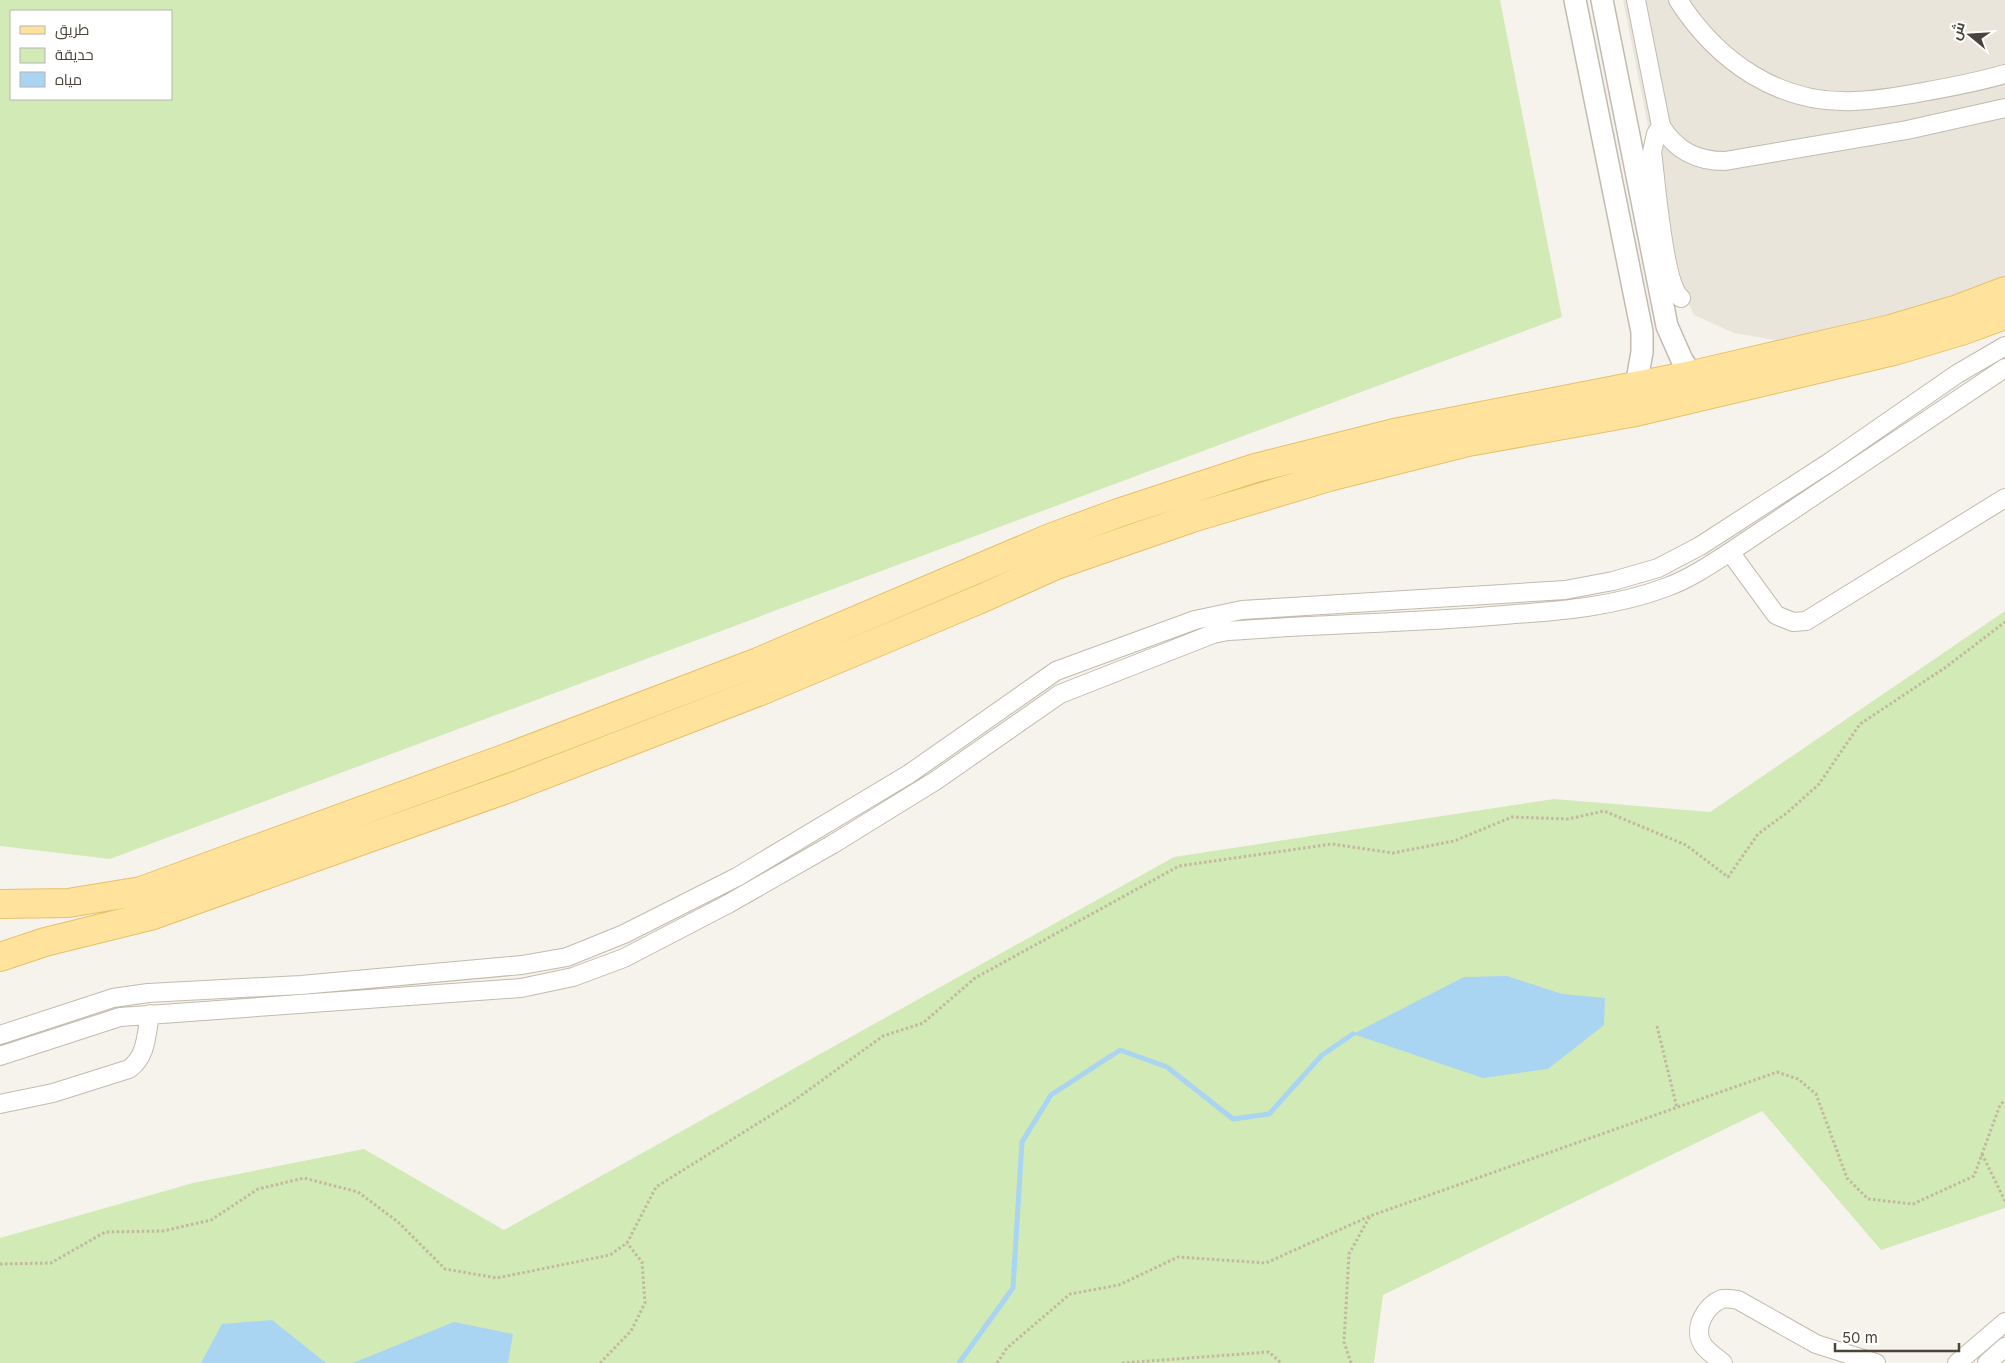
<svg xmlns="http://www.w3.org/2000/svg" width="2005" height="1363" viewBox="0 0 2005 1363" font-family="Inter,Cairo,sans-serif">
<style>
.residential{fill:#eae5da}
.green{fill:#d2eab5;fill-rule:evenodd}
.water{fill:#a9d4f2}
.lines{fill:none;stroke-linecap:round;stroke-linejoin:round}
.stream{stroke:#a9d4f2;stroke-width:5}
.minor-casing{stroke:#c2bbae;stroke-width:20}
.tertiary-casing{stroke:#c2bbae;stroke-width:24}
.primary-casing{stroke:#e6c16a;stroke-width:30}
.path{stroke:#c4b79f;stroke-width:3;stroke-dasharray:2.5 2.5;stroke-linecap:butt}
.minor{stroke:#fff;stroke-width:18}
.tertiary{stroke:#fff;stroke-width:21}
.primary{stroke:#ffe39c;stroke-width:28}
</style>
<rect width="100%" height="100%" fill="#f6f3ec"/>
<!-- residential -->
<path class="residential" d="M1623,0H2005V283L1916,314L1780,341L1734,333L1694,315L1679,282Z"/>
<!-- green -->
<path class="green" d="M0,0H1500L1562,317L110,859L0,846ZM11,11H171V99H11Z
M2005,611V1208L1881,1250L1762,1111L1383,1295L1374,1363H0V1238L193,1183L364,1149L504,1230L1174,857L1554,799L1710,812Z"/>
<!-- water -->
<path class="water" d="M1507,976L1562,994L1605,998L1604,1025L1548,1069L1483,1078L1353,1034L1464,977Z
M272,1320L326,1363H201L222,1324Z
M454,1322L513,1334L508,1363H353Z"/>
<g class="lines">
<!-- stream -->
<path class="stream" d="M959,1363L1013,1288L1022,1142L1051,1095L1120,1050L1167,1067L1233,1119L1269,1114L1322,1055L1353,1034"/>
<!-- minor casing -->
<g class="minor-casing">
<path id="minor" d="M1636,0L1661,126C1676,151 1697,161 1725,161L1907,130L2005,108
M1678,0C1717,61 1779,105 1855,101C1878,100 1901,96 1923,92C1951,87 1978,82 2005,74
M1661,126L1656,134L1652,152C1656,179 1663,284 1681,298
M1730,552L1776,615L1793,622L1806,621L2005,498
M0,1035L113,998L148,993L301,985L522,965L567,957L624,934L737,877L909,774L1056,671L1195,620L1242,610L1565,590L1613,581L1658,568L1700,546L1830,462L1957,374L2005,346
M0,1056L120,1017L521,988L573,977L624,958L728,904L833,844L935,781L1060,694L1213,634L1228,631C1320,624 1412,623 1504,615C1560,611 1614,607 1667,587C1689,579 1710,565 1730,552L2005,368
M0,1104L53,1093L129,1069C147,1056 146,1035 150,1014
M1723,1363C1717,1358 1707,1351 1703,1345C1692,1328 1706,1305 1722,1299C1727,1298 1733,1299 1738,1300L1816,1344L1876,1363
M1957,1363L2005,1322
M1987,1363L2005,1347"/>
</g>
<!-- tertiary casing -->
<g class="tertiary-casing">
<path id="tertiary" d="M1575,0L1642,332V352L1636,386
M1602,0L1667,326L1682,360L1692,375"/>
</g>
<!-- primary casing -->
<g class="primary-casing">
<path id="primary" d="M0,904L68,903L141,891L509,757L758,662L1050,538L1118,513L1255,468L1394,433L1692,375L1891,329L1955,310L2005,291
M0,957L45,942L150,916L512,787L763,690L978,600L1056,565L1192,518L1329,477L1468,442L1636,412L1894,351L1961,331L2005,315"/>
</g>
<!-- path -->
<path class="path" d="M1657,1026L1677,1108
M1982,1154L2005,1201
M0,1264L51,1263L105,1232L163,1231L211,1220L258,1189L304,1178L358,1192L398,1222L445,1269L497,1278L610,1255L627,1243L656,1187L792,1102L883,1036L923,1023L975,978L1179,866L1332,844L1393,853L1454,841L1512,817L1568,819L1604,811L1686,845L1728,877L1758,834L1788,812L1819,784L1860,724L1946,667L2005,622
M600,1363L631,1331L645,1303L642,1262L627,1243
M997,1363L1007,1348L1070,1294L1119,1285L1178,1257L1266,1263L1370,1216L1777,1072L1798,1079L1816,1094L1847,1178L1868,1199L1913,1204L1974,1176L2000,1105L2005,1100
M1122,1363L1269,1352L1281,1363
M1351,1363L1344,1342L1349,1254L1370,1216"/>
<!-- minor -->
<use href="#minor" class="minor"/>
<!-- tertiary -->
<use href="#tertiary" class="tertiary"/>
<!-- primary -->
<use href="#primary" class="primary"/>
</g>
<!-- legend -->
<rect x="10" y="10" width="162" height="90" fill="#ffffff" stroke="#b7b4b0"/>
<rect x="20" y="26" width="25" height="8" fill="#ffe39c" stroke="#b7b4b0"/>
<text x="55" y="35" font-size="15" fill="#4b4439">طريق</text>
<rect x="20" y="48" width="25" height="15" fill="#d2eab5" stroke="#b7b4b0"/>
<text x="55" y="60" font-size="15" fill="#4b4439">حديقة</text>
<rect x="20" y="72" width="25" height="15" fill="#a9d4f2" stroke="#b7b4b0"/>
<text x="55" y="85" font-size="15" fill="#4b4439">مياه</text>
<!-- north arrow -->
<g transform="translate(1970 35) rotate(288)" stroke="#ffffff" stroke-width="4" paint-order="stroke">
<path d="M0-4L9 19L0 12L-9 19Z" fill="#4b4439"/>
<text y="-8" font-size="14" font-weight="bold" text-anchor="middle" fill="#4b4439">ش</text>
</g>
<!-- scale -->
<path d="M1835 1343v8h124v-8" fill="none" stroke="#4b4439" stroke-width="2.5"/>
<text x="1842" y="1343" font-size="15" fill="#4b4439" stroke="#ffffff" stroke-width="4" paint-order="stroke">50 m</text>
</svg>
